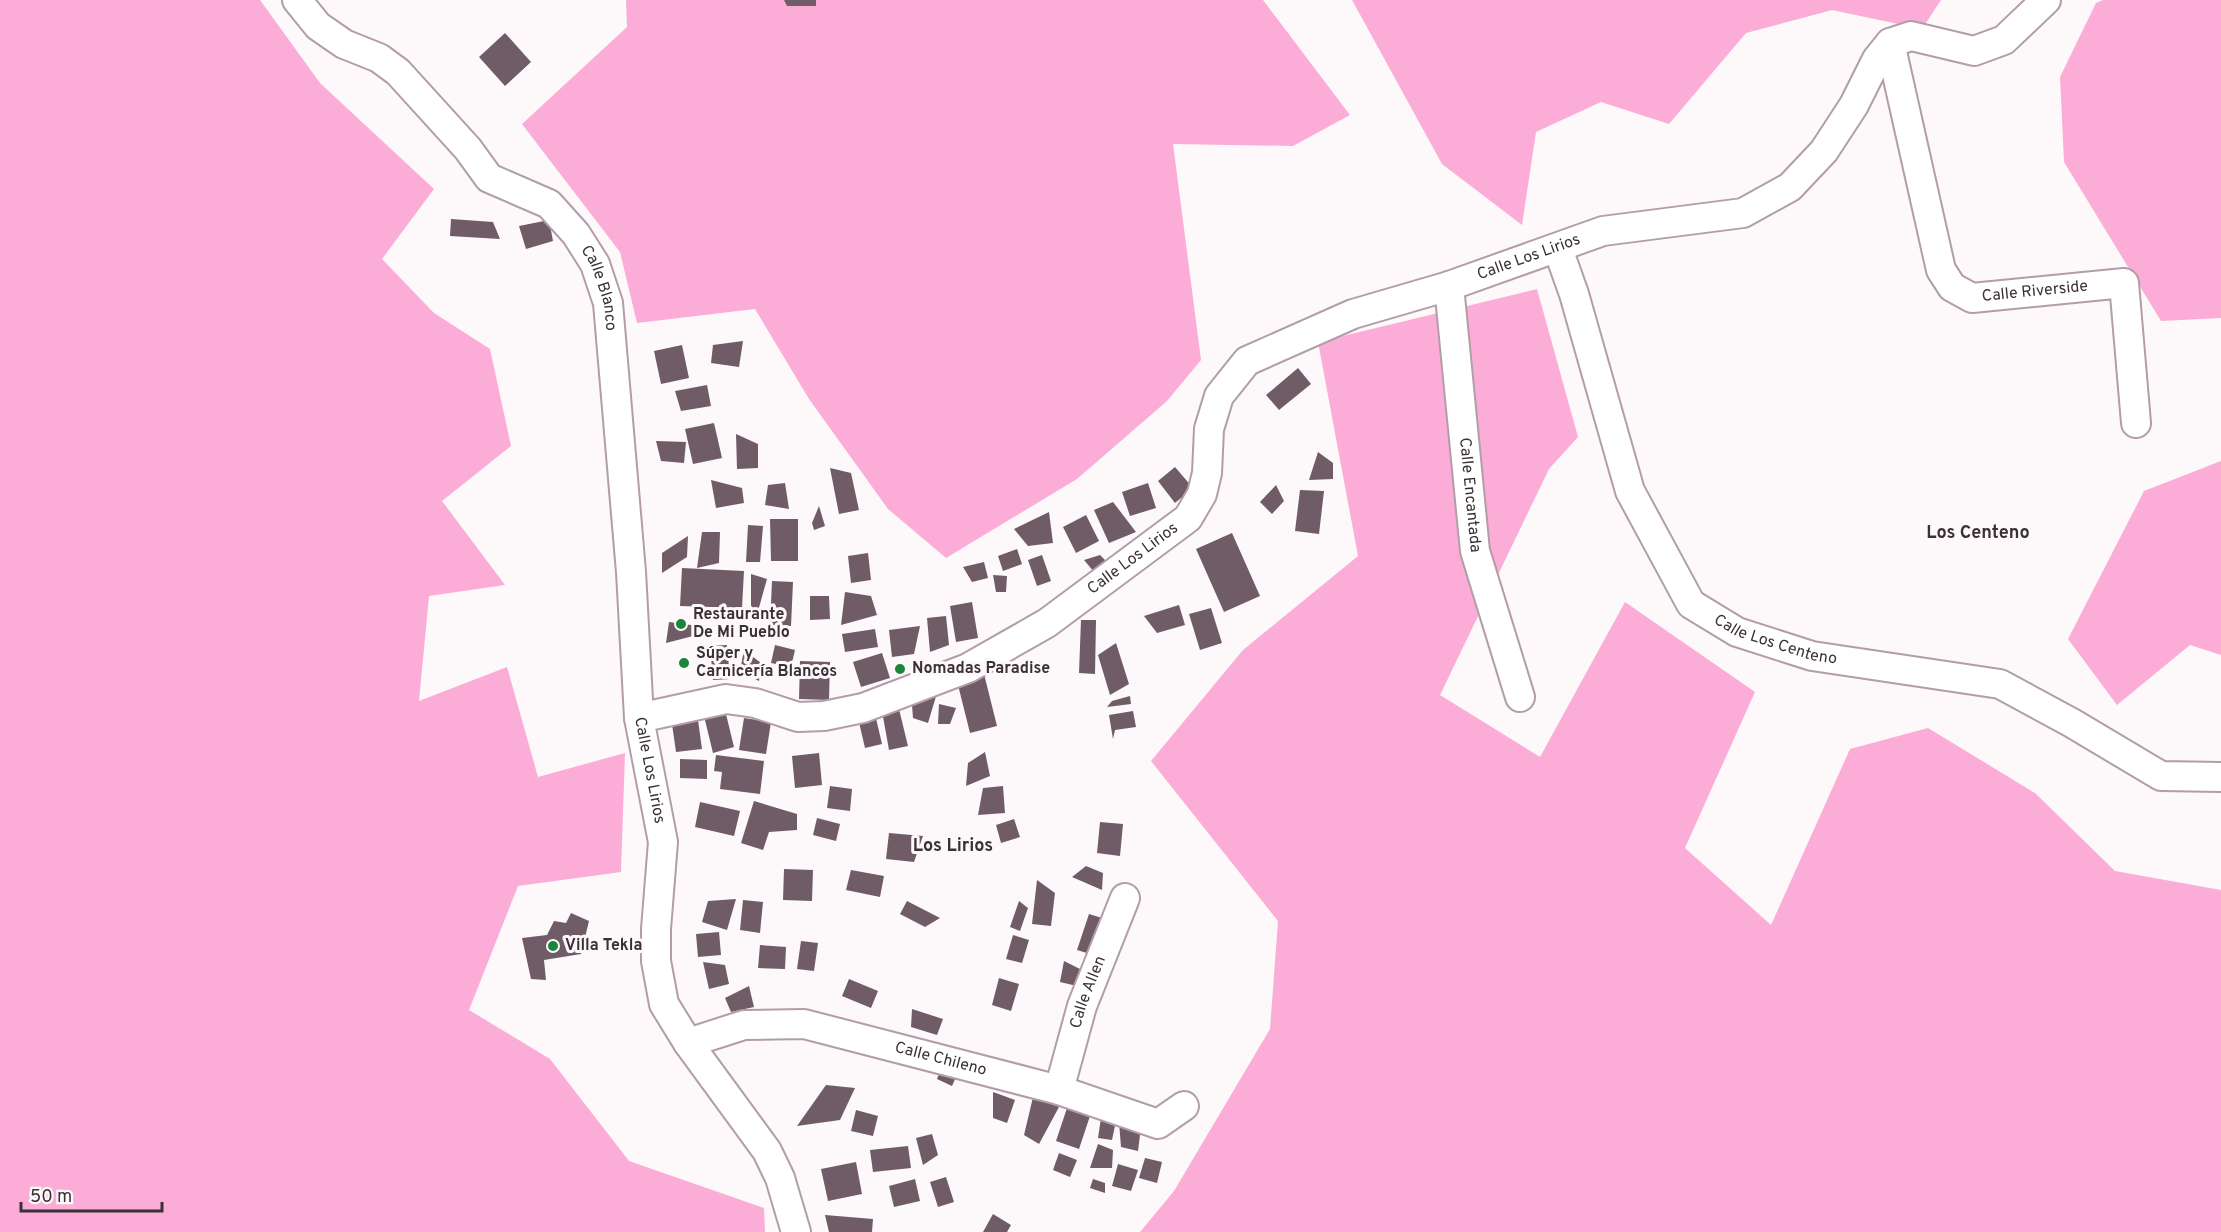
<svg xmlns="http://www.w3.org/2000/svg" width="2221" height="1232" viewBox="0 0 2221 1232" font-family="Overpass,sans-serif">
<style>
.green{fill:#fbadd7}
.building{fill:#6f5c66}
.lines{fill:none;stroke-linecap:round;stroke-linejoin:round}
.minor-casing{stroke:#b29da8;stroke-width:32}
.minor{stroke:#fff;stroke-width:28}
.poi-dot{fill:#1a863c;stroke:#fdf8fa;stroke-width:2}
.labels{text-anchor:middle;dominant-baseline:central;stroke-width:6;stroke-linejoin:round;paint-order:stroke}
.street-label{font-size:16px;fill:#3a3136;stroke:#fdf8fa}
.poi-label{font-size:16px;font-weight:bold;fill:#3a3136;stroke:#fdf8fa;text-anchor:start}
.neighbourhood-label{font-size:18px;font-weight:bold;fill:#3a3136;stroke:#fdf8fa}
</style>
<rect width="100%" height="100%" fill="#fdf8fa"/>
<!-- green -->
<path class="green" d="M0,0H260L320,83L434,189L382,259L434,313L490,349L511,446L442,501L505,585L429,596L419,701L507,667L538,777L625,753L621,872L518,886L469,1010L550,1059L629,1161L764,1208L765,1232H0Z
M626,0H1263L1350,115L1293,146L1173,144L1201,360L1167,401L1077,479L946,558L888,509L809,399L755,309L637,323L620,252L522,124L627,27Z
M1352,0H1941L1922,29L1832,10L1746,33L1669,124L1601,102L1536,132L1522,225L1442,164Z
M2103,0H2221V318L2161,321L2064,162L2060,77L2096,3Z
M1537,289L1578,437L1549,469L1440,695L1540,757L1625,602L1755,692L1685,848L1771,925L1850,749L1928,728L2035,793L2115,871L2221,890V1232H1140L1174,1191L1270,1029L1278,921L1151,761L1243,650L1358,556L1318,342Z
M2221,461V655L2190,645L2117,705L2068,639L2144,491Z"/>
<!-- building -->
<path class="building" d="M784,0H816V6H787Z
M505,33L531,62L505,86L479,57Z
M451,219L493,222L500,239L450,236Z
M549,220L553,241L526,249L519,226Z
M743,341L739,367L711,363L713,345Z
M682,345L689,378L661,384L654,351Z
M1298,368L1311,384L1279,410L1266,395Z
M707,385L711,406L681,411L675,391Z
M714,423L722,458L693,464L685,429Z
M736,434L758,444V468L737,469Z
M656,441L686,442L684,463L661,461Z
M1318,452L1333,463V479L1309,480Z
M1175,467L1193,488L1175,503L1158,481Z
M830,468L851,473L859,510L839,514Z
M711,480L742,488L744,503L716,508Z
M785,483L789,509L765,505L768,485Z
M1148,483L1156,508L1130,516L1122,492Z
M1276,485L1284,501L1272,514L1260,502Z
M1300,490L1324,491L1319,534L1295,531Z
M1113,502L1136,532L1109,543L1094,510Z
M819,506L825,526L814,530L812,523Z
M1049,512L1053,543L1028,546L1014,529Z
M1086,515L1099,541L1076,553L1063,527Z
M770,519H798V561H771Z
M748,525L763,526L760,562H746Z
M702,532H720L719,563L697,568Z
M1232,533L1260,596L1224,612L1196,549Z
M688,536L687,557L662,573V553Z
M1017,549L1022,564L1003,571L998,556Z
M868,553L871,580L851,583L848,556Z
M1042,555L1051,581L1037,586L1028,560Z
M1100,555L1107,562L1094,572L1084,560Z
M984,562L988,578L972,582L963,567Z
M682,568L744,571L742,608L680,606Z
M751,574L767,579L758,611L751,606Z
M993,575L1007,576L1006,592H996Z
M772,581L793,582L791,626L770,625Z
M845,592L871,596L877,615L841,625Z
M810,596H829L830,619L810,620Z
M972,602L978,638L956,642L950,606Z
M1179,605L1185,625L1157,633L1144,616Z
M1211,608L1222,643L1200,650L1189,614Z
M946,616L949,645L930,652L927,618Z
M1081,620H1096L1095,674L1079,673Z
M669,622L698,626L697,635L666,643Z
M920,626L914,654L892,657L889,630Z
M875,629L878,647L845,652L842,634Z
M1116,643L1129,684L1110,695L1098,655Z
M727,645L730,679L713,680L710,646Z
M775,645L795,650L791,667L771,663Z
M744,650L761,663L759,681L740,671Z
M882,653L890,678L861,687L853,662Z
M800,661L830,662L829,700L799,699Z
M984,674L997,726L970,733L957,681Z
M937,693L928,723L913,718L912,705Z
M1130,696L1131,704L1107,707L1112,701Z
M939,704L956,708L950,724H938Z
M898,705L908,746L889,750L882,711Z
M725,710L734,747L713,753L704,716Z
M1133,711L1136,727L1115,730L1113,739L1109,715Z
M875,714L882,744L865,748L858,718Z
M744,718L771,722L766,754L739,750Z
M698,720L702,749L676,752L672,724Z
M985,752L990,776L966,786L968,763Z
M819,753L822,785L795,788L792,756Z
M716,755L764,761L760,794L720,789L722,772L714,771Z
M680,759L707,760V779L680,778Z
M830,786L852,789L850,811L827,808Z
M1003,786L1005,813L978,815L983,788Z
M754,801L797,814V830L769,832L763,850L741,843Z
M700,802L740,811L734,836L695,827Z
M817,818L840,824L836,841L813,835Z
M1014,819L1020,837L1001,843L996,825Z
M1100,822L1123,824L1120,856L1097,853Z
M889,833L923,836L914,862L886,859Z
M1086,866L1103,873L1102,890L1072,877Z
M784,869L813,870L812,901L783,900Z
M851,870L884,876L880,897L846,890Z
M1037,880L1055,893L1051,926L1032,924Z
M736,899L727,930L702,922L708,901Z
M743,900L763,902L760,933L740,930Z
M907,901L940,918L925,927L900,914Z
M1019,901L1028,908L1020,931L1010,927Z
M571,913L589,921L581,954L544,960L546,980L531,979L522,938L547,935L554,921L566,923Z
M1089,914L1102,918L1090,954L1077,950Z
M719,932L721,955L698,957L696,934Z
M1013,935L1029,940L1022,963L1006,959Z
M801,941L818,943L814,971L797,969Z
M760,945L786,947L785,969L758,968Z
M1064,961L1084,971L1077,986L1060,982Z
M703,962L725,965L729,984L709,989Z
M999,978L1019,984L1011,1011L992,1005Z
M849,979L878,991L871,1008L842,996Z
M749,986L754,1007L731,1012L725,998Z
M912,1009L943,1019L937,1035L911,1027Z
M941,1069L956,1077L952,1086L937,1079Z
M826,1085L855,1088L840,1120L797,1126Z
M993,1092L1015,1100L1007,1123L993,1118Z
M1034,1093L1059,1107L1039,1144L1024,1135Z
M1068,1105L1091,1113L1079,1149L1056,1141Z
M856,1110L878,1116L873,1136L851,1131Z
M1101,1118L1116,1121L1112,1140L1098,1138Z
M1119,1122L1141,1127L1138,1151L1121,1147Z
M932,1134L938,1155L923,1165L916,1138Z
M1098,1144L1113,1150L1112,1168H1090Z
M908,1146L911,1168L873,1172L870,1150Z
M1059,1153L1077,1160L1070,1177L1053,1170Z
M1145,1158L1162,1162L1157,1183L1139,1178Z
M856,1162L862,1194L828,1201L821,1169Z
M1118,1164L1138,1170L1131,1191L1112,1186Z
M946,1177L954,1202L938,1207L930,1182Z
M915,1179L920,1201L894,1207L889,1186Z
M1093,1179L1105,1183V1193L1090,1188Z
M993,1214L1011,1225L1007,1232H983Z
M825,1215L873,1219L872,1232H829Z"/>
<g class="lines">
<!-- minor casing -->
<g class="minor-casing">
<g id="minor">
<path id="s1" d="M297,0L318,26L344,44L379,58L398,72L468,149L489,178L549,204L576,234L595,264L608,303L631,572L639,718L663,842L656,929V961L664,1004L688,1043L767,1151L780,1178L796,1232"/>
<path id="s2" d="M1890,43L1941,270L1952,287L1972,298L2124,283L2136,423"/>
<path id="s3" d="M1558,249L1574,294L1630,491L1691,604L1737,632L1812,656L2000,684L2072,723L2161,776L2221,777"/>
<path id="s4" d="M1449,286L1475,551L1520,697"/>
<path id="s5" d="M639,718L726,699L755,703L798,717L824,716L863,708L968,668L1047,623L1188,518L1202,494L1207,473L1209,429L1219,396L1247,361L1353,314L1449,286L1603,231L1743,213L1790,187L1824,151L1854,105L1877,59L1890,43L1911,36L1974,51L2004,40L2046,0"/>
<path id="s6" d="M688,1043L744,1025L804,1024L1059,1090L1158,1124L1184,1106"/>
<path id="s7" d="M1059,1090L1082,1006L1125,898"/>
</g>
</g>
<!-- minor -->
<use href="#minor" class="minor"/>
</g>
<!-- markers -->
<g class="poi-dot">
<circle cx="681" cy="624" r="6"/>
<circle cx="684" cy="663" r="6"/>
<circle cx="900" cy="669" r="6"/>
<circle cx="553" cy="946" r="6"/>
</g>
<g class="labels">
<!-- street labels -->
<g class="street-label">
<text stroke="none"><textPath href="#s5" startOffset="1082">Calle Los Lirios</textPath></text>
<text stroke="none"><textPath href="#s1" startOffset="432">Calle Blanco</textPath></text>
<text stroke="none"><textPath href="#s2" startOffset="339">Calle Riverside</textPath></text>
<text stroke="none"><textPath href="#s4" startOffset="210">Calle Encantada</textPath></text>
<text stroke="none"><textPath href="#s5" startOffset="540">Calle Los Lirios</textPath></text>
<text stroke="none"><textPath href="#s3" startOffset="474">Calle Los Centeno</textPath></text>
<text stroke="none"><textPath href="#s1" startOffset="918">Calle Los Lirios</textPath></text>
<text stroke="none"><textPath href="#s7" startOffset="102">Calle Allen</textPath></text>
<text stroke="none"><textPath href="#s6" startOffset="260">Calle Chileno</textPath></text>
</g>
<!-- poi labels -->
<g class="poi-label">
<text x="693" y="615">Restaurante<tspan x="693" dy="18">De Mi Pueblo</tspan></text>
<text x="696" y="654">Súper y<tspan x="696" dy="18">Carnicería Blancos</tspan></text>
<text x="912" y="669">Nomadas Paradise</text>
<text x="565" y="946">Villa Tekla</text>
</g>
<!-- neighbourhood labels -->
<g class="neighbourhood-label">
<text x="1978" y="533">Los Centeno</text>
<text x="953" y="846">Los Lirios</text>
</g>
</g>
<!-- scale -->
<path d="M21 1202v9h141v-9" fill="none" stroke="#3a3136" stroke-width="3"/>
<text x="30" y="1202" font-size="18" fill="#3a3136" stroke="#fdf8fa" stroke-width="4.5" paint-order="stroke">50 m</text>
</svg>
